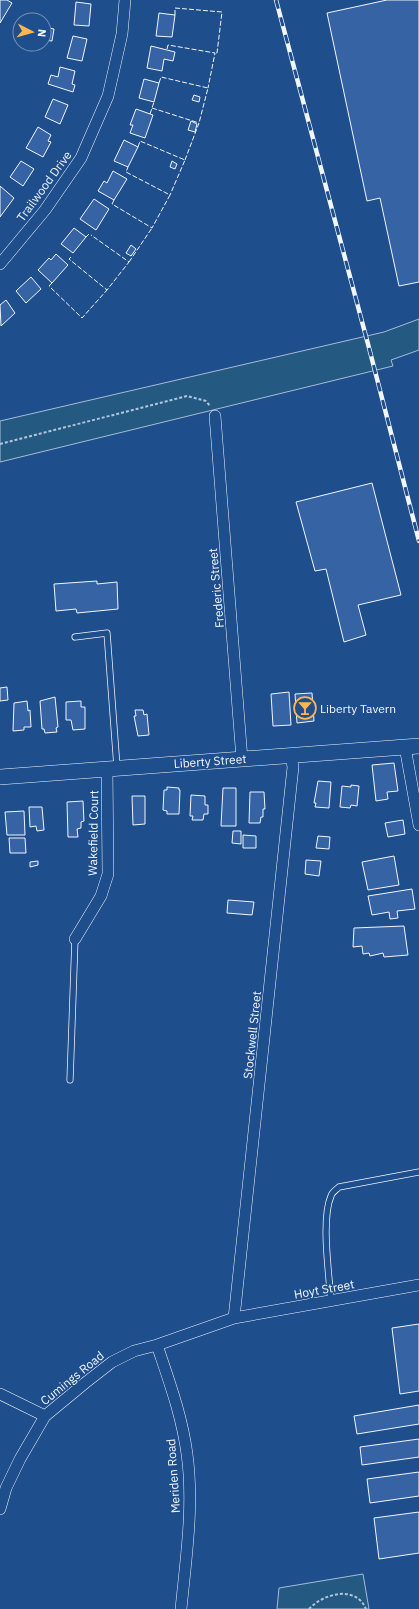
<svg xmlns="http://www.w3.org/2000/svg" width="419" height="1609" viewBox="0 0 419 1609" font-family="'IBM Plex Sans',sans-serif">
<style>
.green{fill:#245a82;stroke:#a8bbd7}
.building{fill:#3563a3;stroke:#f2f6ff}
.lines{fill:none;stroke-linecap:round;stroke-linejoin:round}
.lane-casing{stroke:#f2f6ff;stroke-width:7}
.street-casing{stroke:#f2f6ff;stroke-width:12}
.secondary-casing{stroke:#f2f6ff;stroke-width:16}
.path{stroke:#b3c4dc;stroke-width:2;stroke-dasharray:3 2;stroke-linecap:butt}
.lane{stroke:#1f4e8c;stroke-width:5.5}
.street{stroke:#1f4e8c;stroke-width:11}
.secondary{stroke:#1f4e8c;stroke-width:15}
.rail-casing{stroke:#f2f6ff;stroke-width:4.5}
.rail{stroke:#1f4e8c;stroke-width:3;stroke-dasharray:9;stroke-linecap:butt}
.fence{stroke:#f2f6ff;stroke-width:1;stroke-dasharray:5 2;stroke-linecap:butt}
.labels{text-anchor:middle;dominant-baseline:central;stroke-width:3;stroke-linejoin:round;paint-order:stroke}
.street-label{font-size:12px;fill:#f2f6ff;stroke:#1f4e8c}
.poi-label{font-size:12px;fill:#f2f6ff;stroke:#1f4e8c;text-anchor:start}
</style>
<rect width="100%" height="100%" fill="#1f4e8c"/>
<!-- green -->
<path class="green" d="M419,319V350L391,360L393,366L0,462V421L384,332Z
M363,1574L369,1609H277L279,1588Z"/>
<!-- building -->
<path class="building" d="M0,0H7L12,3L0,23Z
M387,0H419V282L399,286L380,198L367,201L327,13Z
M76,2L91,4L89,26L74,25Z
M159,13L175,15L172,37L156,36Z
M44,27L54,29L52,41L44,40Z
M73,36L87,39L82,61L67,58Z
M151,46L175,52L173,61L164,59L162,71L147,68Z
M60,67L75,71L72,84L75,85L73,92L48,84L51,75L58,77Z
M144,79L159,83L154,102L139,98Z
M194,95L200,97L199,102L192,100Z
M53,99L68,105L60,124L45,117Z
M136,109L153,115L145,138L130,133L133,125H130Z
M191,121L197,124L195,132L188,130Z
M38,127L51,135L48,141L51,142L43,157L26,148Z
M124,140L138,147L128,167L114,161Z
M21,161L34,169L23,186L10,177Z
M172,161L177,164L175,169L170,167Z
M113,171L127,179L114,200L98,191L104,181L107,183Z
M0,186L14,198L0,217Z
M94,199L109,209L96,230L80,219Z
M74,228L86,237L73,253L61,244Z
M131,245L136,249L131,256L126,253Z
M56,254L68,265L52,283L38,270L49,258L51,260Z
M31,277L41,289L26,303L16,291Z
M6,300L15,313L1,326L0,305Z
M372,483L401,595L358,605L366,635L344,642L326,569L315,571L296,502Z
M97,581V584L117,582L118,609L77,613L76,609L56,611L54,584Z
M7,687L8,700L0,701V688Z
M289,692L291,725L273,726L271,694Z
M312,693L314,721L297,723L295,694Z
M55,697L58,727L56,728L57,732L45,733L44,729H42L40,701Z
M27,701L28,711L30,710L31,727H24V730L13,731L14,703Z
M81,701V707H85V729L73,730L71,720H66V702Z
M135,710H143L144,715L147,714L149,735L138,736L134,716H136Z
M394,763L398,791L387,792L388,799L376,801L372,765Z
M318,781L331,782L329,808L315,807L316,803H314Z
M351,785L359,786L357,806L351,805L350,808L340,807L342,786L351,787Z
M167,787L179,788V790H180L179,814H167V811L163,810L164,790H167Z
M223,788H236V826H221Z
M250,792H264L265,809H263V817H261L260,823H249Z
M191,795L205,796V805H208V814H204L203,820H192L193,816H190Z
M132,796H145V824L133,825Z
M83,801L84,821L81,822V828L77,829L78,837H68L67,802Z
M29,807H42L44,830L37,831L36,826L30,827Z
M24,811L25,835H7L5,812Z
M403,820L405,834L388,837L385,823Z
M233,831H241V844L232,843Z
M243,835L256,836V848H243Z
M318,836L330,837L329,849L316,848Z
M9,838H25L26,853H10Z
M394,856L399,885L368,890L362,862Z
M306,860L321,861L319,876L305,874Z
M38,861V865L30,867V862Z
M412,889L415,909L397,911L398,918L390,919L389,912L372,915L368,896Z
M228,900L254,902L252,915L227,913Z
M404,926L408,955L384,957L383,953L370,956L369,953L363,954L362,946L353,947L354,928Z
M419,1324V1391L400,1394L392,1328Z
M419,1405V1424L357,1434L354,1416Z
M419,1439V1457L362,1465L360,1447Z
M419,1472V1496L370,1503L367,1479Z
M419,1512V1553L379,1559L374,1518Z"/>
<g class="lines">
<!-- lane casing -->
<g class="lane-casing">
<path id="lane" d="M75,637L107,633L117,767
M70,1080L75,939
M331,1301C329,1274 321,1219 331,1196C332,1192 336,1190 339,1187L419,1172"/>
</g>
<!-- street casing -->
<g class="street-casing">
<path id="street" d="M0,264L45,210L81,158L108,96L122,34L125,0
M215,416L242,759
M405,747L419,825
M75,939L101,896L108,874L107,768
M234,1318L293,767L291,756
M157,1345C169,1381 182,1416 187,1454C194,1505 186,1558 181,1609
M0,1394L45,1416
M0,1509L6,1488L20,1459L45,1416L85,1383L112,1362L134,1351L157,1345L234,1318L419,1285"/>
</g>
<!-- secondary casing -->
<g class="secondary-casing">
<path id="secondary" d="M0,777L419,746"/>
</g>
<!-- path -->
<path class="path" d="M0,444L187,396L206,401L210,406
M309,1609C324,1593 356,1585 366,1609"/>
<!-- lane -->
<use href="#lane" class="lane"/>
<!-- street -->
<use href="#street" class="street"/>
<!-- secondary -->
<use href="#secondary" class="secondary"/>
<!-- rail casing -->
<g class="rail-casing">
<path id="rail" d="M276,0L368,344L419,541"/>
</g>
<!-- rail -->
<use href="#rail" class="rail"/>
<!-- fence -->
<path class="fence" d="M175,15V8L222,12L217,53H215
M167,49L168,45L215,53L208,88
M159,83L161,77L208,88L199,123
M152,108L199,123L185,160
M150,114L154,102
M138,147L140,141L185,160L170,195
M114,200L112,204L152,228L170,195L126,172L128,167
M86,237L89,234
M71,257L69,259L107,290L129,262L91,235
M129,262L152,228
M52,283L49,286L82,318L107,290"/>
</g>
<!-- icons -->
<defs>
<g id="bar-ring" transform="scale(1.15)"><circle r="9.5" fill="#1f4e8c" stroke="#ffb74d" stroke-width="1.5"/><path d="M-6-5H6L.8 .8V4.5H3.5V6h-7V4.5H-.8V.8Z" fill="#ffb74d"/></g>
</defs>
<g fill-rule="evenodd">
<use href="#bar-ring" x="305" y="708"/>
</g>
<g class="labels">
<!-- street labels -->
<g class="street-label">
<text transform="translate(44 186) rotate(-54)">Trailwood Drive</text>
<text transform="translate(216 588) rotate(-95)">Frederic Street</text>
<text transform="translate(210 761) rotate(-4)">Liberty Street</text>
<text transform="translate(93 833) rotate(-89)">Wakefield Court</text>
<text transform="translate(252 1035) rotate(-84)">Stockwell Street</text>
<text transform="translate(324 1289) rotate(-10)">Hoyt Street</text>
<text transform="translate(72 1378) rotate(-39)">Cumings Road</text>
<text transform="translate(173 1476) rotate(-94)">Meriden Road</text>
</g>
<!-- poi labels -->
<g class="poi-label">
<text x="320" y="708">Liberty Tavern</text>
</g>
</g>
<!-- north arrow -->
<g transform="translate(32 32) rotate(96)"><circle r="19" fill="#1f4e8c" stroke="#7391ba"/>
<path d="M0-3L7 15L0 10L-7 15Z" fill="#ffb74d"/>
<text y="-6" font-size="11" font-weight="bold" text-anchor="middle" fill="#f2f6ff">N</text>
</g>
</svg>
